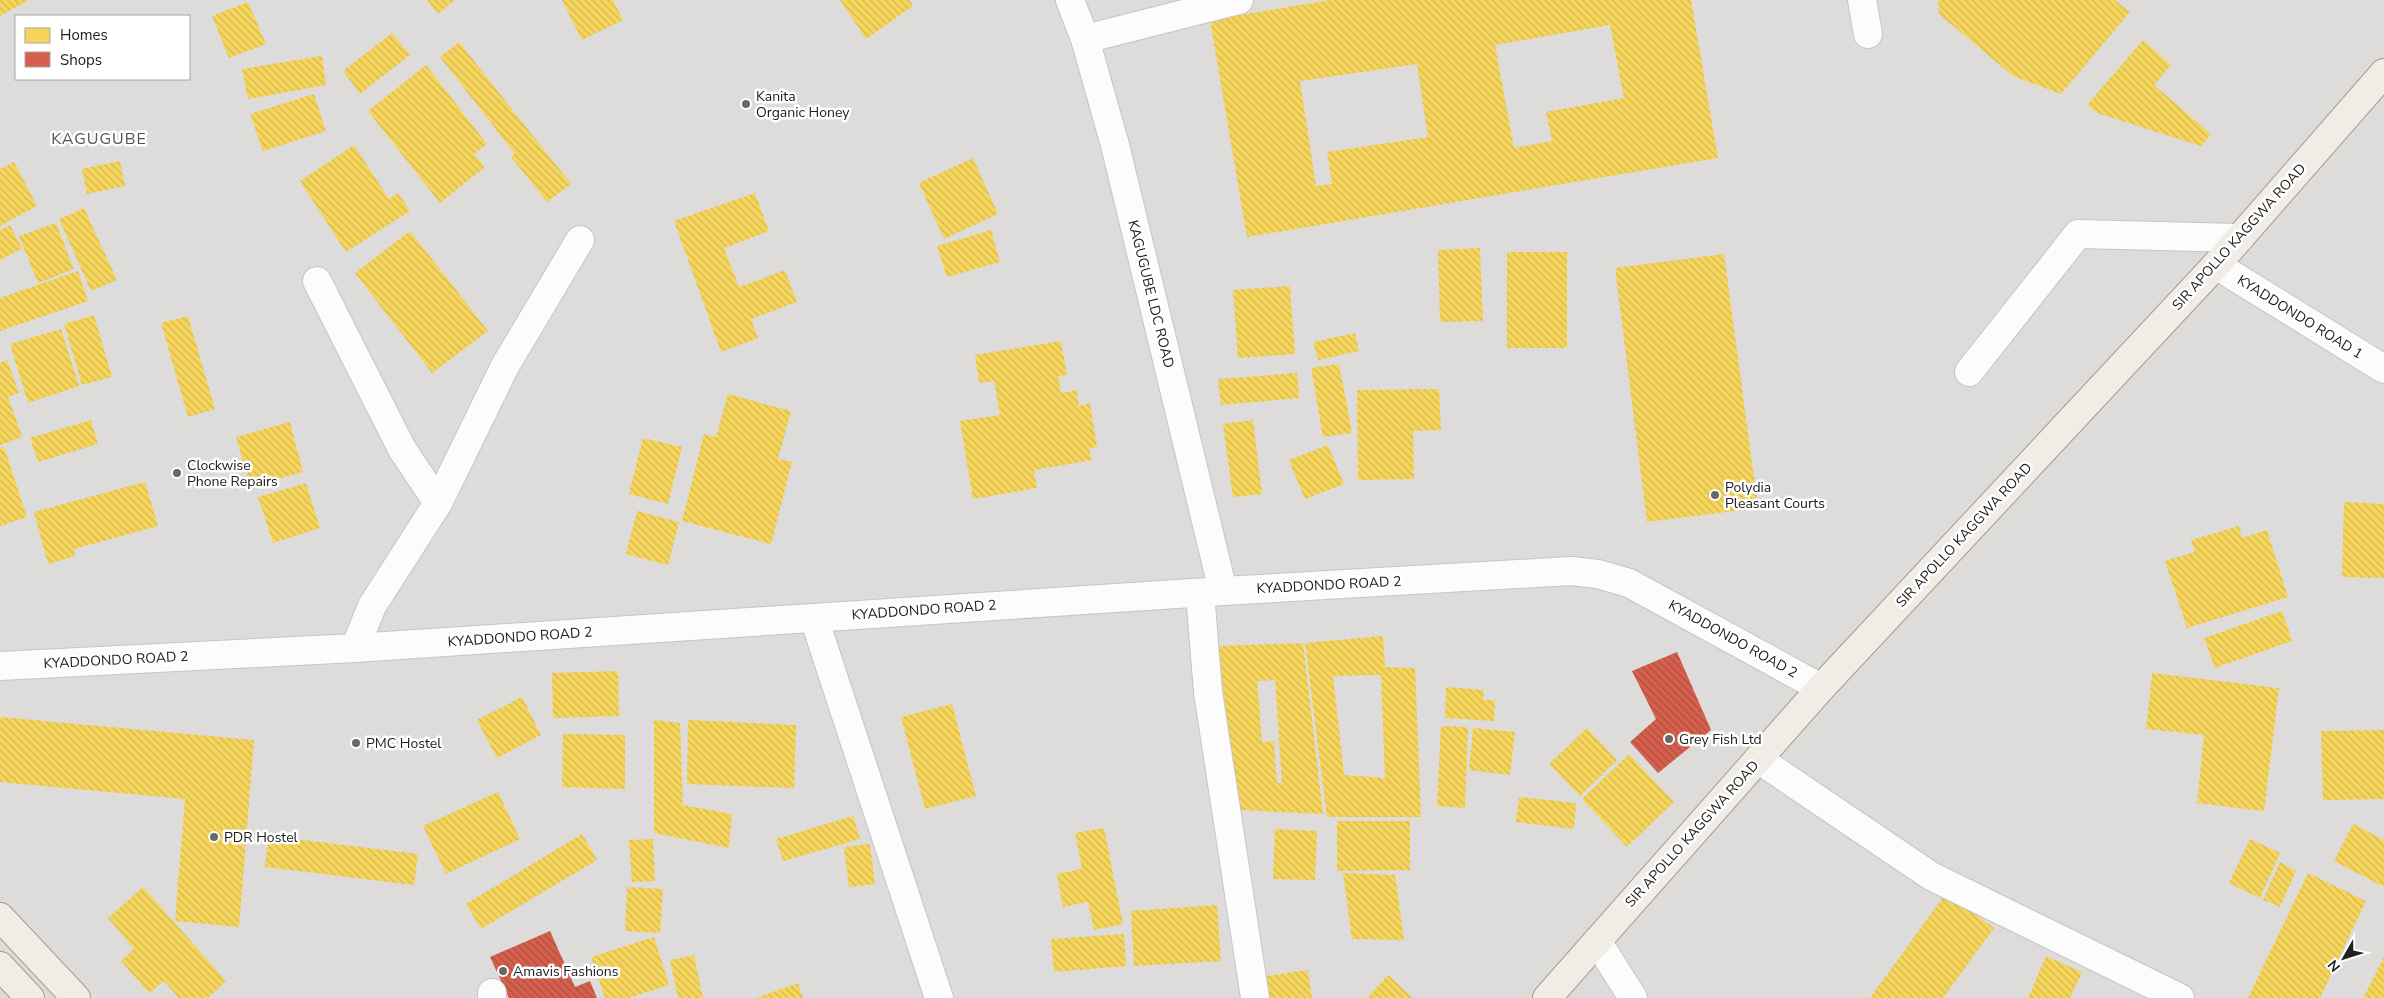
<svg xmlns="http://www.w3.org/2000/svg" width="2384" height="998" viewBox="0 0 2384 998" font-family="'Nunito Sans',sans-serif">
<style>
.residential{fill:#dddcda;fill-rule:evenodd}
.homes{fill:url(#homes-back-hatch);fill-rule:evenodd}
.shops{fill:url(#shops-back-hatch)}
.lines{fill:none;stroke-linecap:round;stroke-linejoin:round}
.minor-casing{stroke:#c5c5c3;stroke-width:30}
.major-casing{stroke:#a39d87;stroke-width:30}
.minor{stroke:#fcfcfc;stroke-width:28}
.major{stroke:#f1ede6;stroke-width:28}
.poi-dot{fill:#686866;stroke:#fff;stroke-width:2}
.labels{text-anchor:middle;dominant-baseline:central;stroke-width:5;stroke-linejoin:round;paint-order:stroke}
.poi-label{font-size:14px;fill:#202020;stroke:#fff;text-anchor:start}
.street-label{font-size:14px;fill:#202020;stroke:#fff}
.quarter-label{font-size:16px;letter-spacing:1px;fill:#535353;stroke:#fff}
</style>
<defs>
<pattern id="homes-back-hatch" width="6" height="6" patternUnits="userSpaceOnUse" patternTransform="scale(1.25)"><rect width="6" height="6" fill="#f6d55c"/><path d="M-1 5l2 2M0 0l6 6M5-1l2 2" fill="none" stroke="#d3b750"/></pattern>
<pattern id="shops-back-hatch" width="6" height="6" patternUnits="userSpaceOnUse" patternTransform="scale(1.25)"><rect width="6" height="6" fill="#d6604d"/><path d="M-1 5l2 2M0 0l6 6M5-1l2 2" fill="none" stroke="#ad4f40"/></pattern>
</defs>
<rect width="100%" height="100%" fill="#eeede9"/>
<!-- residential -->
<path class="residential" d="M0,0H2384V998H0ZM16,16H189V79H16Z"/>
<!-- homes -->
<path class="homes" d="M0,0H29L0,16Z
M427,0H455L438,14Z
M562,0H613L623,20L582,40Z
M840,0H909L913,6L866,39Z
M1330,0H1691L1718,158L1247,237L1210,20ZM1610,25L1624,98L1546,112L1552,141L1514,148L1495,45ZM1417,64L1428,137L1327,152L1332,184L1316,186L1300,81Z
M1938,0H2115L2130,12L2061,94L2013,76L1939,14Z
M248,2L266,44L229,58L212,16Z
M392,33L410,55L360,94L343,71Z
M2143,40L2171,65L2154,85L2211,134L2201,146L2097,113L2087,105Z
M459,42L571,184L547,202L511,157L515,154L440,57Z
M322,56L326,85L248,99L242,69Z
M426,65L487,144L474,154L485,167L440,203L368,111Z
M314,94L326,131L263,151L250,114Z
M354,145L389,199L398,193L410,211L346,252L300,181Z
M973,158L998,214L944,239L919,183Z
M120,161L125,186L87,194L82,169Z
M14,162L37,206L0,226V169Z
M755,193L769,231L724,248L739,287L785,270L797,302L751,319L758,338L721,352L674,221Z
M84,208L117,280L91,291L59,219Z
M56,223L74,269L38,283L19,236Z
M10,225L22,249L0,260V230Z
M991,230L1000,262L947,277L937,246Z
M410,231L488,331L432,373L355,273Z
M1480,248L1483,321L1440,322L1438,250Z
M1507,252H1567V348H1507Z
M1724,254L1758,508L1647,522L1615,268Z
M78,271L88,301L0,331V298Z
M1290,286L1295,354L1238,358L1233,290Z
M94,315L112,377L82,385L64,324Z
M188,316L215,409L188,417L161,323Z
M61,329L79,386L28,403L10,344Z
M1355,333L1359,351L1318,360L1313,342Z
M1061,341L1067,375L1058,376L1061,393L1077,390L1079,406L1090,403L1097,447L1089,448L1092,460L1034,470L1037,488L973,499L960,421L1000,415L994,381L979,383L975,355Z
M7,360L19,393L8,397L22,437L0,445V363Z
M1339,364L1352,433L1323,437L1311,368Z
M1297,373L1299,398L1221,405L1218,379Z
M1439,389L1441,430L1413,431L1414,479L1358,480L1357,390Z
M728,394L791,411L778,459L792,462L771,544L682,521L704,434L716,437Z
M91,420L98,444L38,462L30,438Z
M1253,420L1262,494L1233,497L1223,424Z
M290,422L303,472L250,486L236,437Z
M643,438L682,447L668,504L629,494Z
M1328,445L1344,484L1305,499L1289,460Z
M4,447L27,517L0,526V448Z
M145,482L158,526L74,549L75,556L48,564L34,512Z
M306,483L320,528L273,543L258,497Z
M2344,502L2384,504V578L2342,577Z
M637,511L679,522L668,565L626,554Z
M2239,526L2242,538L2267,530L2288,597L2187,628L2165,561L2195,552L2191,540Z
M2282,611L2292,641L2215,668L2204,638Z
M1383,636L1385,667L1415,668L1421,817H1327L1305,643ZM1381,675L1385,778L1344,775L1333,676Z
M1303,643L1323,814L1238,810L1218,646ZM1275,680L1282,783H1277L1274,741L1262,742L1257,681Z
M618,671L619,716L553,718L552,673Z
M2152,673L2279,688L2264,811L2197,803L2204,735L2146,729Z
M1446,687L1484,690L1483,700H1495L1494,721L1445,718Z
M522,697L541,735L497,758L477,720Z
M952,704L976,796L925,809L901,717Z
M0,717L254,740L239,927L175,921L185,799L0,782Z
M654,720L680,723L683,805L732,814L729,848L654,833Z
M688,720L796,725L794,788L687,784Z
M1441,726L1468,727L1465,808L1437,806Z
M1473,728L1515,732L1510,775L1469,770Z
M1587,728L1617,760L1580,796L1549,764Z
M2384,730V799L2323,800L2321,731Z
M563,734L625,735V789L562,787Z
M1629,754L1674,802L1627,847L1582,799Z
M498,792L520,839L446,874L423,826Z
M1519,797L1576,803L1574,829L1516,822Z
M853,816L860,839L783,861L776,839Z
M1337,821H1410V870L1337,871Z
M2353,824L2384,840V887L2334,861Z
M1104,828L1123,924L1094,930L1088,902L1063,907L1057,874L1082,869L1075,833Z
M1275,829L1317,831L1315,880L1273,879Z
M582,834L597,860L481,929L466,904Z
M269,836L418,854L414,885L265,867Z
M653,839L655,881L632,882L629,840Z
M2250,839L2280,853L2260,898L2229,883Z
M870,844L875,884L849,887L844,847Z
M2280,862L2296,871L2280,907L2263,900Z
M1343,873L1395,875L1404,940L1352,939Z
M2308,873L2366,901L2320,998H2248Z
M143,887L226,981L208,998H179L164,981L149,993L121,961L134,949L108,918Z
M627,887L663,889L660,933L625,931Z
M1946,893L1994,928L1943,998H1870Z
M1217,905L1221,961L1134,966L1131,911Z
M1124,934L1126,966L1054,972L1051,939Z
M654,937L669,985L629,998H605L591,957Z
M694,955L703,998H678L670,960Z
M2046,956L2082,972L2070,998H2028Z
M2384,957V998H2363Z
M1308,970L1312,998H1269L1266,976Z
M1388,975L1413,998H1367Z
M798,983L803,998H756Z"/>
<!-- shops -->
<path class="shops" d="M1677,652L1711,730L1658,773L1630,742L1656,719L1632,671Z
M550,931L575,987L590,981L597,998H509L490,957Z"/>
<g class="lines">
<!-- minor casing -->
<g class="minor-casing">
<path id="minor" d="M1070,0L1085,39L1115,145L1223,591
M1862,0L1868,34
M1085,39L1239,0
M2216,265L2384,369
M317,281L402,449L438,503
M1969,372L2078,234L2240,238
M1200,593L1208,692L1255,998
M814,618L939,998
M355,648L372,606L438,503L505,366L580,240
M0,666L355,648L1223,591L1571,571L1598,574L1629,583L1821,688
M1758,759L1931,876L2180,998
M1597,941L1633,998
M492,993V998"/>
</g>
<!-- major casing -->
<g class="major-casing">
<path id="major" d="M0,917L76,998
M0,966L30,998
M1547,998L1821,688L2216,265L2384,73"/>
</g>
<!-- minor -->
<use href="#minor" class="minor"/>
<!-- major -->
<use href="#major" class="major"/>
</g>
<!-- markers -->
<g class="poi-dot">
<circle cx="746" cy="104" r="5"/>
<circle cx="177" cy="473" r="5"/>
<circle cx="1715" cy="495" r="5"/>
<circle cx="1669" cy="739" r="5"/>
<circle cx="356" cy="743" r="5"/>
<circle cx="214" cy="837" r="5"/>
<circle cx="503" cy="971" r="5"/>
</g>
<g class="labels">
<!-- poi labels -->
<g class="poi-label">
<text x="756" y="96">Kanita<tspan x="756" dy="16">Organic Honey</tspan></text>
<text x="187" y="465">Clockwise<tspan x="187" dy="16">Phone Repairs</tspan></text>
<text x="1725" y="487">Polydia<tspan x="1725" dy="16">Pleasant Courts</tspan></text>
<text x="1679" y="739">Grey Fish Ltd</text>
<text x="366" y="743">PMC Hostel</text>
<text x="224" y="837">PDR Hostel</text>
<text x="513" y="971">Amavis Fashions</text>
</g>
<!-- street labels -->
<g class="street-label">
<text transform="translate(2239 237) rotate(-48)">SIR APOLLO KAGGWA ROAD</text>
<text transform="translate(1151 294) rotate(76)">KAGUGUBE LDC ROAD</text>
<text transform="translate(2300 317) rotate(32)">KYADDONDO ROAD 1</text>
<text transform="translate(1964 535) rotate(-47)">SIR APOLLO KAGGWA ROAD</text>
<text transform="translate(1329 585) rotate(-3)">KYADDONDO ROAD 2</text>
<text transform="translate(924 610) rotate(-4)">KYADDONDO ROAD 2</text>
<text transform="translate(520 637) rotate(-4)">KYADDONDO ROAD 2</text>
<text transform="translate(1733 639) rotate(29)">KYADDONDO ROAD 2</text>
<text transform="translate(116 660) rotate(-3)">KYADDONDO ROAD 2</text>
<text transform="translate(1692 834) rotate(-48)">SIR APOLLO KAGGWA ROAD</text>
</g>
<!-- quarter labels -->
<g class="quarter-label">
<text x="99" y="139">KAGUGUBE</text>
</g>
</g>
<!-- legend -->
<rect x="15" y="15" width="175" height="65" fill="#ffffff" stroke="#a6a6a6"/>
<rect x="25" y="28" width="25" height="15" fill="#f6d55c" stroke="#a6a6a6"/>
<text x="60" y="40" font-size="15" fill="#202020">Homes</text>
<rect x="25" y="52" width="25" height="15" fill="#d6604d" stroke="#a6a6a6"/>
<text x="60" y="65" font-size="15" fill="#202020">Shops</text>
<!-- north arrow -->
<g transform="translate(2344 958) rotate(231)" stroke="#ffffff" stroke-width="4" paint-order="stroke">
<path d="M0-4L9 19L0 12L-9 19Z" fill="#202020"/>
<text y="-8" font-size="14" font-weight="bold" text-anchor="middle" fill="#202020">N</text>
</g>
</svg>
